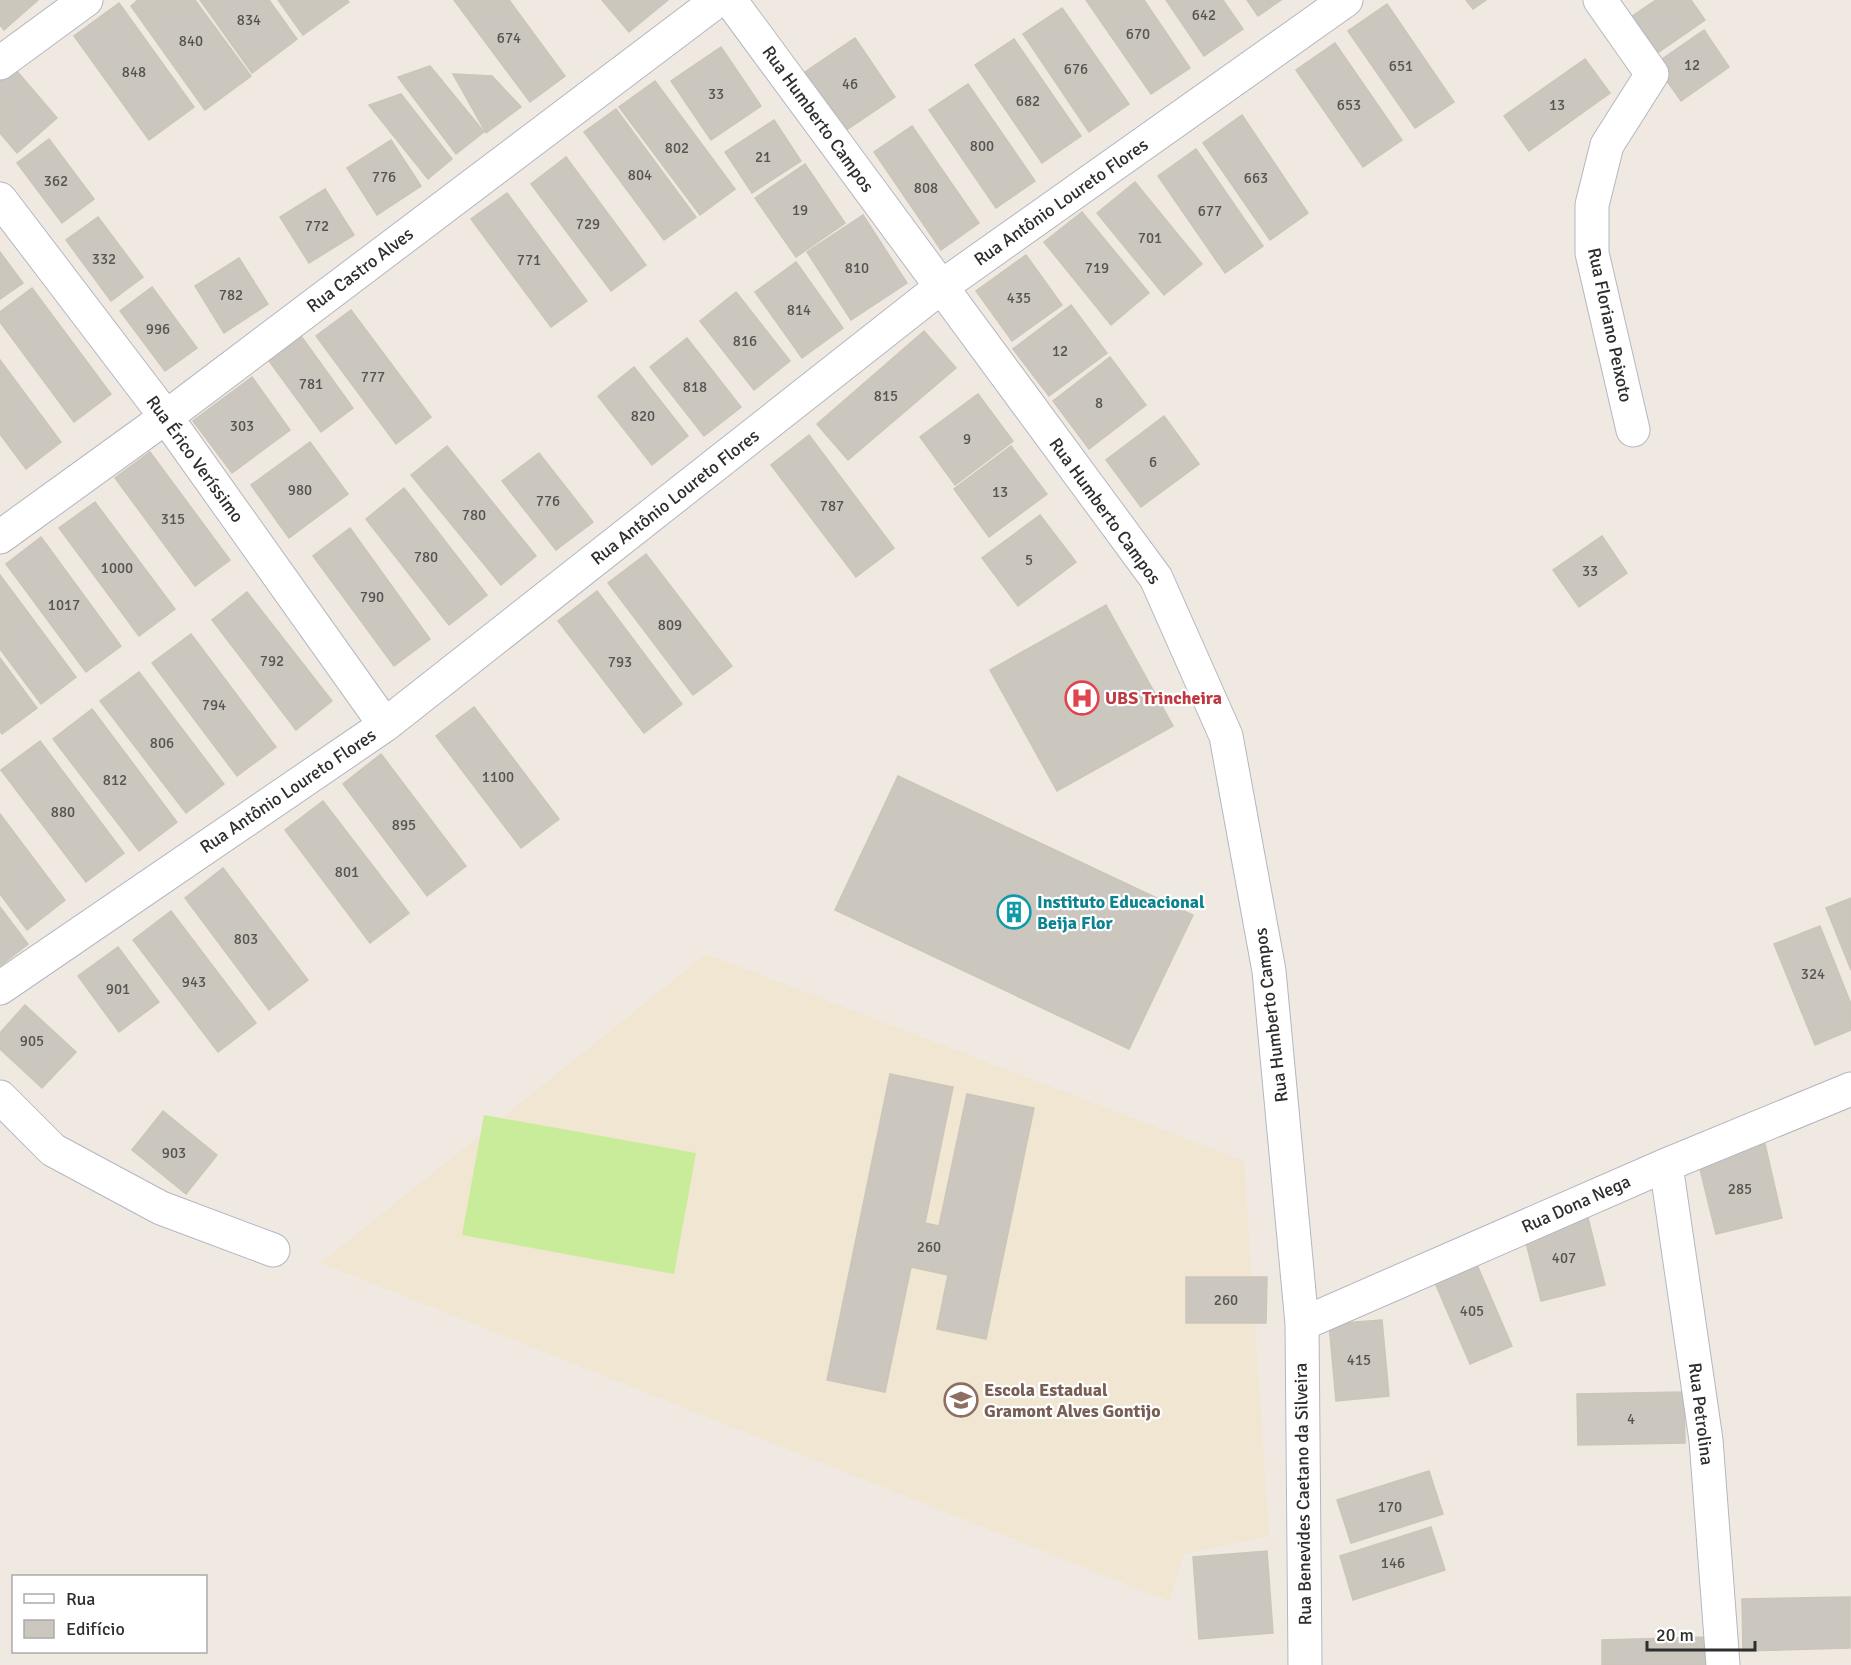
<svg xmlns="http://www.w3.org/2000/svg" width="1851" height="1665" viewBox="0 0 1851 1665" font-family="Signika,sans-serif">
<style>
.education{fill:#f0e6d1}
.pitch{fill:#c9ec9a}
.building{fill:#cbc7bf;stroke:#cbc5ba;stroke-width:1.5}
.lines{fill:none;stroke-linecap:round;stroke-linejoin:round}
.minor-casing{stroke:#b4b7c1;stroke-width:35}
.minor{stroke:#fff;stroke-width:33}
.labels{text-anchor:middle;dominant-baseline:central;stroke-width:4.5;stroke-linejoin:round;paint-order:stroke}
.number-label{font-size:15px;fill:#555452}
.street-label{font-size:18px;fill:#2e2e2e;stroke:#fff}
.health-label{font-size:18px;font-weight:bold;fill:#be3a42;stroke:#fff;text-anchor:start}
.culture-label{font-size:18px;font-weight:bold;fill:#0d838f;stroke:#fff;text-anchor:start}
.education-label{font-size:18px;font-weight:bold;fill:#785e54;stroke:#fff;text-anchor:start}
</style>
<rect width="100%" height="100%" fill="#efe9e1"/>
<!-- education -->
<path class="education" d="M706,954L1244,1161L1269,1536L1184,1554L1169,1601L321,1263Z"/>
<!-- pitch -->
<path class="pitch" d="M484,1115L696,1153L674,1274L462,1235Z"/>
<!-- building -->
<path class="building" d="M0,0H38L4,30L0,25Z
M138,0H195L251,76L205,110L131,6Z
M200,0H269L297,39L252,73Z
M278,0H347L349,2L303,35Z
M454,0H509L565,76L530,102Z
M602,0H668L629,32Z
M1086,0H1144L1190,68L1151,94Z
M1166,0H1223L1243,29L1204,56Z
M1247,0H1281L1258,16Z
M1466,0H1486L1473,9Z
M1656,0H1691L1705,20L1656,54L1631,17Z
M119,3L194,107L149,140L74,36Z
M1387,4L1454,102L1415,128L1348,31Z
M1062,8L1129,104L1089,132L1023,34Z
M1704,30L1729,67L1681,101L1655,64Z
M855,38L895,97L845,131L805,72Z
M1014,39L1081,136L1042,163L975,65Z
M1335,43L1402,140L1363,167L1296,70Z
M721,47L761,106L711,140L671,81Z
M1585,59L1610,93L1529,151L1504,116Z
M430,66L484,132L456,154L398,77Z
M15,69L57,118L17,153L0,133V81Z
M453,74L492,76L521,107L486,133Z
M655,81L735,189L700,215L619,107Z
M968,84L1035,181L996,208L929,110Z
M401,94L452,159L428,179L369,105Z
M616,109L696,217L664,240L584,132Z
M1242,115L1308,213L1270,240L1203,143Z
M774,120L801,161L752,193L725,152Z
M912,126L979,223L941,250L874,152Z
M49,139L94,199L62,223L17,163Z
M391,140L421,186L377,215L347,168Z
M1196,149L1263,246L1225,273L1158,176Z
M566,157L646,265L611,291L531,184Z
M805,164L845,223L796,257L755,198Z
M1135,182L1202,264L1164,295L1097,213Z
M325,189L354,235L309,263L280,217Z
M507,193L587,301L551,327L471,219Z
M1082,212L1149,293L1111,325L1044,242Z
M863,215L907,283L851,320L807,252Z
M98,217L143,277L111,301L66,240Z
M0,252L23,283L0,299Z
M1026,255L1062,305L1012,341L976,291Z
M239,258L268,304L224,333L195,286Z
M796,262L843,328L802,358L755,292Z
M152,287L197,348L165,371L120,311Z
M32,288L111,394L74,422L0,322V312Z
M736,292L790,361L754,390L700,321Z
M1071,305L1107,353L1049,396L1013,349Z
M351,310L431,417L396,444L316,336Z
M924,331L956,368L848,460L817,424Z
M301,336L353,408L321,432L269,361Z
M687,338L741,407L704,436L650,367Z
M1110,357L1146,405L1089,449L1053,401Z
M0,360L61,442L26,469L0,434Z
M634,367L688,436L652,465L598,396Z
M252,377L290,430L232,473L193,421Z
M978,394L1013,441L955,485L920,437Z
M1164,416L1199,464L1141,507L1106,460Z
M809,435L894,548L856,577L771,465Z
M310,442L348,494L289,538L251,485Z
M447,446L536,556L501,585L411,475Z
M1011,446L1047,494L989,537L954,489Z
M150,452L230,560L195,586L115,478Z
M539,453L593,522L556,550L502,481Z
M404,488L487,595L449,625L366,519Z
M95,502L175,609L139,636L59,528Z
M1040,515L1076,562L1018,606L982,558Z
M350,528L430,639L394,666L313,556Z
M1602,536L1627,573L1579,607L1553,570Z
M41,537L121,646L86,672L6,564Z
M646,554L732,666L693,695L608,583Z
M0,575L76,677L41,704L0,649Z
M597,591L682,704L644,733L558,621Z
M247,592L332,701L296,730L212,620Z
M1106,605L1173,726L1057,791L990,670Z
M191,634L276,747L237,776L152,663Z
M0,658L37,708L2,734L0,731Z
M139,672L224,784L186,813L100,701Z
M474,707L559,819L521,848L436,736Z
M92,709L177,822L139,851L53,739Z
M40,741L124,853L86,882L1,770Z
M381,754L466,866L427,896L343,784Z
M898,776L1193,915L1129,1049L835,910Z
M323,801L409,913L370,943L285,830Z
M0,814L65,900L27,930L0,894Z
M223,868L308,980L269,1010L185,898Z
M1851,898V970L1826,908Z
M0,907L28,944L0,966Z
M171,911L256,1023L218,1052L133,940Z
M1820,926L1851,1004V1030L1815,1045L1774,944Z
M118,947L159,1002L119,1032L78,976Z
M25,1005L76,1052L42,1088L0,1049V1033Z
M890,1074L953,1087L925,1223L939,1226L967,1094L1034,1108L986,1339L937,1329L948,1275L911,1267L885,1392L827,1380Z
M163,1111L217,1155L186,1194L132,1150Z
M1765,1144L1782,1218L1716,1234L1698,1161Z
M1587,1214L1605,1285L1541,1301L1523,1231Z
M1474,1258L1512,1346L1470,1364L1432,1276Z
M1186,1277H1267L1266,1323H1186Z
M1382,1320L1389,1396L1336,1401L1329,1324Z
M1684,1392L1685,1443L1578,1445L1577,1394Z
M1429,1471L1443,1514L1351,1543L1337,1500Z
M1431,1527L1445,1570L1353,1600L1340,1556Z
M1267,1551L1273,1633L1199,1639L1193,1557Z
M1850,1597V1648L1743,1651L1742,1599Z
M1709,1637V1665H1602V1640Z"/>
<g class="lines">
<!-- minor casing -->
<g class="minor-casing">
<path id="minor" d="M730,0L1156,578L1226,736L1269,971L1302,1324L1305,1665
M1600,0L1652,74L1607,145L1592,205V253L1633,430
M0,63L86,0
M0,199L166,417L385,725
M0,537L166,417L718,0
M0,988L385,725L941,287L1346,0
M0,1097L53,1150L161,1208L273,1250
M1666,1165L1706,1440L1723,1665
M1302,1324L1666,1165L1851,1089"/>
</g>
<!-- minor -->
<use href="#minor" class="minor"/>
</g>
<!-- icons -->
<defs>
<g id="hospital-ring" transform="scale(1.725)"><circle r="9.5" fill="#fff" stroke="#e0444e" stroke-width="1.5"/><path d="M-5-5h3v3.5h4V-5h3V5h-3V1.5h-4V5h-3Z" fill="#e0444e"/></g>
<g id="building-ring" transform="scale(1.725)"><circle r="9.5" fill="#fff" stroke="#0f9aa8" stroke-width="1.5"/><path d="M-4-6H4V6H1V3H-1V6H-4ZM-2.5-4.3h1.7v1.8h-1.7ZM.8-4.3h1.7v1.8H.8ZM-2.5-1h1.7V.8h-1.7ZM.8-1h1.7V.8H.8Z" fill="#0f9aa8"/></g>
<g id="school-ring" transform="scale(1.725)"><circle r="9.5" fill="#fff" stroke="#8d6e63" stroke-width="1.5"/><path d="M0-5L7-2L0 1L-7-2ZM-4 1L0 2.5L4 1V4Q0 6-4 4Z" fill="#8d6e63"/></g>
</defs>
<g fill-rule="evenodd">
<use href="#hospital-ring" x="1082" y="698"/>
<use href="#building-ring" x="1014" y="912"/>
<use href="#school-ring" x="961" y="1400"/>
</g>
<g class="labels">
<!-- number labels -->
<g class="number-label">
<text x="1204" y="15">642</text>
<text x="249" y="20">834</text>
<text x="1138" y="34">670</text>
<text x="509" y="38">674</text>
<text x="191" y="41">840</text>
<text x="1692" y="65">12</text>
<text x="1401" y="66">651</text>
<text x="1076" y="69">676</text>
<text x="134" y="72">848</text>
<text x="850" y="84">46</text>
<text x="716" y="94">33</text>
<text x="1028" y="101">682</text>
<text x="1349" y="105">653</text>
<text x="1557" y="105">13</text>
<text x="982" y="146">800</text>
<text x="677" y="148">802</text>
<text x="763" y="157">21</text>
<text x="640" y="175">804</text>
<text x="384" y="177">776</text>
<text x="1256" y="178">663</text>
<text x="56" y="181">362</text>
<text x="926" y="188">808</text>
<text x="800" y="210">19</text>
<text x="1210" y="211">677</text>
<text x="588" y="224">729</text>
<text x="317" y="226">772</text>
<text x="1150" y="238">701</text>
<text x="104" y="259">332</text>
<text x="529" y="260">771</text>
<text x="857" y="268">810</text>
<text x="1097" y="268">719</text>
<text x="231" y="295">782</text>
<text x="1019" y="298">435</text>
<text x="799" y="310">814</text>
<text x="158" y="329">996</text>
<text x="745" y="341">816</text>
<text x="1060" y="351">12</text>
<text x="373" y="377">777</text>
<text x="311" y="384">781</text>
<text x="695" y="387">818</text>
<text x="886" y="396">815</text>
<text x="1099" y="403">8</text>
<text x="643" y="416">820</text>
<text x="242" y="426">303</text>
<text x="967" y="439">9</text>
<text x="1153" y="462">6</text>
<text x="300" y="490">980</text>
<text x="1000" y="492">13</text>
<text x="548" y="501">776</text>
<text x="832" y="506">787</text>
<text x="474" y="515">780</text>
<text x="173" y="519">315</text>
<text x="426" y="557">780</text>
<text x="1029" y="560">5</text>
<text x="117" y="568">1000</text>
<text x="1590" y="571">33</text>
<text x="372" y="597">790</text>
<text x="64" y="605">1017</text>
<text x="670" y="625">809</text>
<text x="272" y="661">792</text>
<text x="620" y="662">793</text>
<text x="214" y="705">794</text>
<text x="162" y="743">806</text>
<text x="498" y="777">1100</text>
<text x="115" y="780">812</text>
<text x="63" y="812">880</text>
<text x="404" y="825">895</text>
<text x="347" y="872">801</text>
<text x="246" y="939">803</text>
<text x="1813" y="974">324</text>
<text x="194" y="982">943</text>
<text x="118" y="989">901</text>
<text x="32" y="1041">905</text>
<text x="174" y="1153">903</text>
<text x="1740" y="1189">285</text>
<text x="929" y="1247">260</text>
<text x="1564" y="1258">407</text>
<text x="1226" y="1300">260</text>
<text x="1472" y="1311">405</text>
<text x="1359" y="1360">415</text>
<text x="1631" y="1419">4</text>
<text x="1390" y="1507">170</text>
<text x="1393" y="1563">146</text>
</g>
<!-- street labels -->
<g class="street-label">
<text transform="translate(818 119) rotate(54)">Rua Humberto Campos</text>
<text transform="translate(1061 202) rotate(-35)">Rua Antônio Loureto Flores</text>
<text transform="translate(360 270) rotate(-37)">Rua Castro Alves</text>
<text transform="translate(1610 325) rotate(78)">Rua Floriano Peixoto</text>
<text transform="translate(195 459) rotate(54)">Rua Érico Veríssimo</text>
<text transform="translate(675 497) rotate(-38)">Rua Antônio Loureto Flores</text>
<text transform="translate(1105 511) rotate(54)">Rua Humberto Campos</text>
<text transform="translate(288 791) rotate(-34)">Rua Antônio Loureto Flores</text>
<text transform="translate(1271 1015) rotate(-97)">Rua Humberto Campos</text>
<text transform="translate(1576 1204) rotate(-24)">Rua Dona Nega</text>
<text transform="translate(1701 1414) rotate(83)">Rua Petrolina</text>
<text transform="translate(1303 1494) rotate(-91)">Rua Benevides Caetano da Silveira</text>
</g>
<!-- health labels -->
<g class="health-label">
<text x="1105" y="698">UBS Trincheira</text>
</g>
<!-- culture labels -->
<g class="culture-label">
<text x="1037" y="902">Instituto Educacional<tspan x="1037" dy="21">Beija Flor</tspan></text>
</g>
<!-- education labels -->
<g class="education-label">
<text x="984" y="1390">Escola Estadual<tspan x="984" dy="21">Gramont Alves Gontijo</tspan></text>
</g>
</g>
<!-- legend -->
<rect x="12" y="1575" width="195" height="78" fill="#ffffff" stroke="#ababab" stroke-width="1.5"/>
<rect x="24" y="1594" width="30" height="9" fill="#ffffff" stroke="#ababab" stroke-width="1.5"/>
<text x="66" y="1605" font-size="18" fill="#2e2e2e">Rua</text>
<rect x="24" y="1620" width="30" height="18" fill="#cbc7bf" stroke="#ababab" stroke-width="1.5"/>
<text x="66" y="1635" font-size="18" fill="#2e2e2e">Edifício</text>
<!-- scale -->
<path d="M1647 1641v9h108v-9" fill="none" stroke="#2e2e2e" stroke-width="3"/>
<text x="1656" y="1641" font-size="18" fill="#2e2e2e" stroke="#ffffff" stroke-width="4.5" paint-order="stroke">20 m</text>
</svg>
